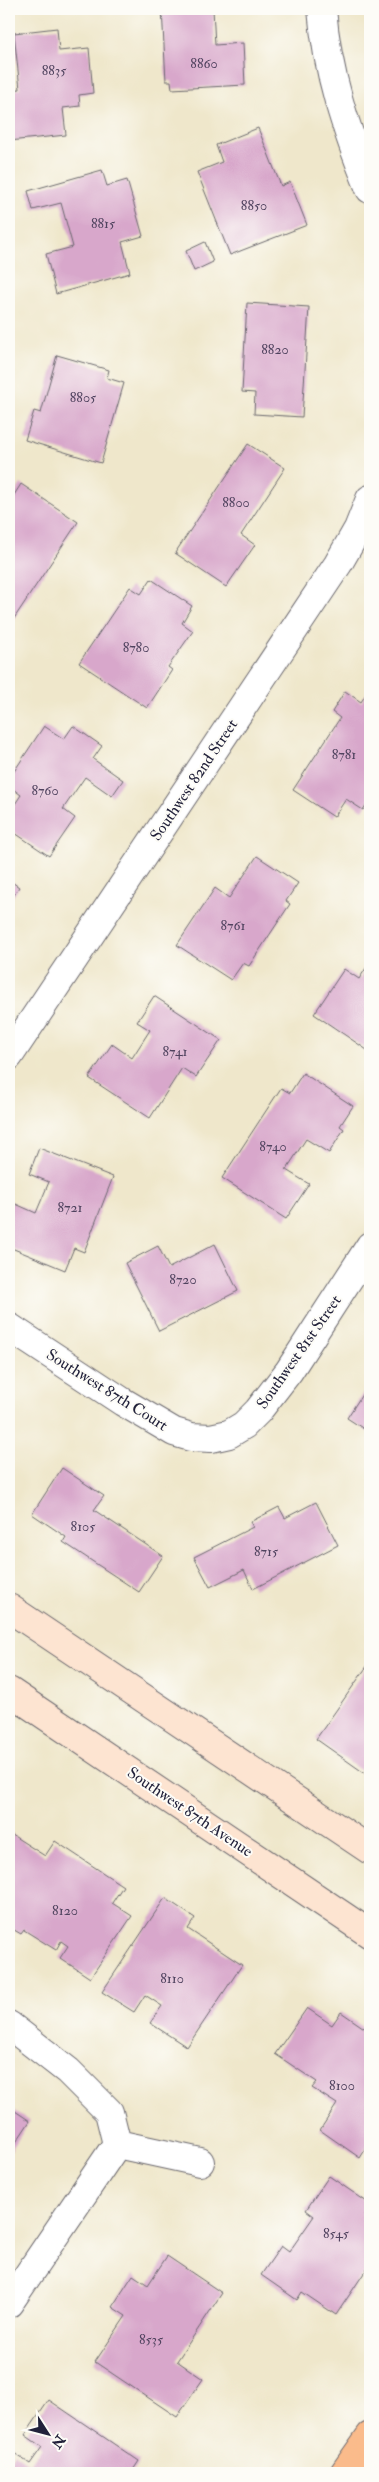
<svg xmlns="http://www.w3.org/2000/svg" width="379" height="2482" viewBox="0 0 379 2482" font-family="'IM FELL Double Pica',serif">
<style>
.building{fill:#d8a7cb}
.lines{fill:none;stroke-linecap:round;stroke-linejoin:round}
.minor-casing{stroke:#6a676d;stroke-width:30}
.secondary-casing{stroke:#6a676d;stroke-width:30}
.motorway-casing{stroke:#6a676d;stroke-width:30}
.minor{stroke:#fff;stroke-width:28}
.secondary{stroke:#fde4d1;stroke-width:28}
.motorway{stroke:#fabb8b;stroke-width:28}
.labels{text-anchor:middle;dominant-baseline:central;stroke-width:4;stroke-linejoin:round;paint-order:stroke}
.number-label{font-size:14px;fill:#50435f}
.street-label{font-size:16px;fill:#22223b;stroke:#fdfcf7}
</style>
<rect width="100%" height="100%" fill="#fdfcf7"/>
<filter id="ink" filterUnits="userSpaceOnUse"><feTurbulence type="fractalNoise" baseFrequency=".02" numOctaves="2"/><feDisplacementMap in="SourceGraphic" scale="10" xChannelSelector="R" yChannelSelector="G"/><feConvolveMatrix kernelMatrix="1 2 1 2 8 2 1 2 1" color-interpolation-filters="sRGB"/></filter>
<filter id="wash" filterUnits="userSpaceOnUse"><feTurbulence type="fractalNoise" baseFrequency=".0096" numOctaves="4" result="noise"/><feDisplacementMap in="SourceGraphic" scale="20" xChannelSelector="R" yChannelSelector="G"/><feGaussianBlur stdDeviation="1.12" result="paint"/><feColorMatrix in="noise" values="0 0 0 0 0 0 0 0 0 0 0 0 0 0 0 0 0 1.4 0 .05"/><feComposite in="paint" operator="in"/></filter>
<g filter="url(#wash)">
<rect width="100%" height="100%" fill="#efe7cb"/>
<g id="blocks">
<!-- building -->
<path class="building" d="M162,9H213L215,45L243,43L245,85L172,89L171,81H166Z
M57,28L59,51L89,48L93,93L79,95L80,106L63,108L66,135L9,141V90L20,89L14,33Z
M258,128L281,186L290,182L307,225L230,255L197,172L222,162L216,145Z
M102,170L107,186L127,180L143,236L122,242L130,273L56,294L46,254L73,247L61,203L33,210L28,191Z
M205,242L213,262L194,271L186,251Z
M247,303L309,307L302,417L254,414L255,393L242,392Z
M57,355L109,370L107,378L124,383L101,463L25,440L34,411L41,413Z
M248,444L285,468L241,535L255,545L226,587L175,553Z
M21,484L78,522L9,626V503Z
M151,579L192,606L182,623L193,631L168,667L172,670L147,708L79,663L130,587L141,594Z
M370,688V799L363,810L346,799L334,817L293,790L340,718L332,712L345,691L361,702Z
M44,726L64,739L73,726L102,746L93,759L123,780L112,796L85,777L63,809L75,818L49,856L9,829V813L21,795L9,786V779Z
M257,856L298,883L286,901L290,904L249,966L243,963L231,980L177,945L215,888L229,898Z
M9,880L19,887L9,903Z
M370,962V1052L314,1014L344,969L359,979Z
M154,996L221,1040L196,1077L182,1068L150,1118L89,1078L112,1044L132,1058L150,1030L137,1022Z
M303,1073L353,1106L340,1126L344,1129L329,1153L306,1139L286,1170L309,1184L286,1219L222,1178L281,1088L290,1093Z
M39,1148L113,1177L84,1252L74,1248L65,1270L9,1247V1201L36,1213L49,1182L29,1174Z
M215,1244L238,1291L159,1331L125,1263L158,1246L169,1268Z
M370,1382V1433L347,1418Z
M62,1468L104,1496L94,1510L163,1556L139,1592L63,1542L66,1537L32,1514Z
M316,1502L338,1545L253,1589L244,1570L210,1587L194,1557L253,1527L250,1522L279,1507L285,1518Z
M370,1662V1777L316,1739Z
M9,1833L45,1856L55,1841L123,1886L112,1903L132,1916L90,1978L60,1958L68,1946L61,1941L56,1950L24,1930L21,1934L9,1927Z
M165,1898L195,1918L188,1929L242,1965L187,2047L150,2023L162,2006L145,1995L134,2012L102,1992Z
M307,2008L332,2025L341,2012L370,2032V2142L360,2158L320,2130L337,2104L312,2088L317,2082L275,2054Z
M9,2107L30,2121L9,2153Z
M329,2176L370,2204V2209L365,2216L370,2220V2264L336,2315L302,2292L297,2300L261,2275L281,2246L289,2252L314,2216L306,2210Z
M167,2256L222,2293L177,2361L203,2379L177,2417L95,2362L126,2316L112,2307L133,2275L148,2285Z
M49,2400L139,2461L131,2473H9V2461L14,2453L30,2464L42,2447L25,2435Z"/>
</g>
</g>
<g filter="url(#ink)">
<use href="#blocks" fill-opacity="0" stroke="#6a676d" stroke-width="1"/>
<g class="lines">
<!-- minor casing -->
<g class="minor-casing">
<path id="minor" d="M322,9C327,73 346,130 370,189
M9,1056L338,564L358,529L370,499
M9,1327L123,1402L174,1432L191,1437L211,1438L229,1434L244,1425L258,1411L289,1371L370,1246
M9,2025L68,2071L109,2112L117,2144
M117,2144L200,2162
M9,2303L117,2144"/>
</g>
<!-- secondary casing -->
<g class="secondary-casing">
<path id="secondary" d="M9,1608L370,1850
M9,1691L370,1934"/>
</g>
<!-- motorway casing -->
<g class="motorway-casing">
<path id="motorway" d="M344,2473L370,2436"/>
</g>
<!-- minor -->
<use href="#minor" class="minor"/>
<!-- secondary -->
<use href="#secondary" class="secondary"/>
<!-- motorway -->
<use href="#motorway" class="motorway"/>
</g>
</g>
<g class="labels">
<!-- number labels -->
<g class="number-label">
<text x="204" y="63">8860</text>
<text x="54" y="70">8835</text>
<text x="254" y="205">8850</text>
<text x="103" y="223">8815</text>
<text x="275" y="349">8820</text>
<text x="83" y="397">8805</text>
<text x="236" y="502">8800</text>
<text x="136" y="647">8780</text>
<text x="344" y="754">8781</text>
<text x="45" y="790">8760</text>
<text x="233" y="925">8761</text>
<text x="175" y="1051">8741</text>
<text x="273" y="1146">8740</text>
<text x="70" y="1207">8721</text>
<text x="183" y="1279">8720</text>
<text x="83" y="1526">8105</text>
<text x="266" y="1551">8715</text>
<text x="65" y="1910">8120</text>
<text x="172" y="1978">8110</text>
<text x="342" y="2085">8100</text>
<text x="336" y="2233">8545</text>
<text x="151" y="2339">8535</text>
</g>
<!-- street labels -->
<g class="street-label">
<text transform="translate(194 780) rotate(-56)">Southwest 82nd Street</text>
<text transform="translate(299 1352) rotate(-55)">Southwest 81st Street</text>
<text transform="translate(107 1390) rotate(32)">Southwest 87th Court</text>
<text transform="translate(190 1812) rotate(34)">Southwest 87th Avenue</text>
</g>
</g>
<!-- margin -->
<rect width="379" height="2482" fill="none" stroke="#fdfcf7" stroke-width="30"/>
<!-- north arrow -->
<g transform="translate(48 2434) rotate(126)" stroke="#fdfcf7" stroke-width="4" paint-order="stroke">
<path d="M0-4L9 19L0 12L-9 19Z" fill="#22223b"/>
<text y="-8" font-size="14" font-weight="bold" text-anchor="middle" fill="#22223b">N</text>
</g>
</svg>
